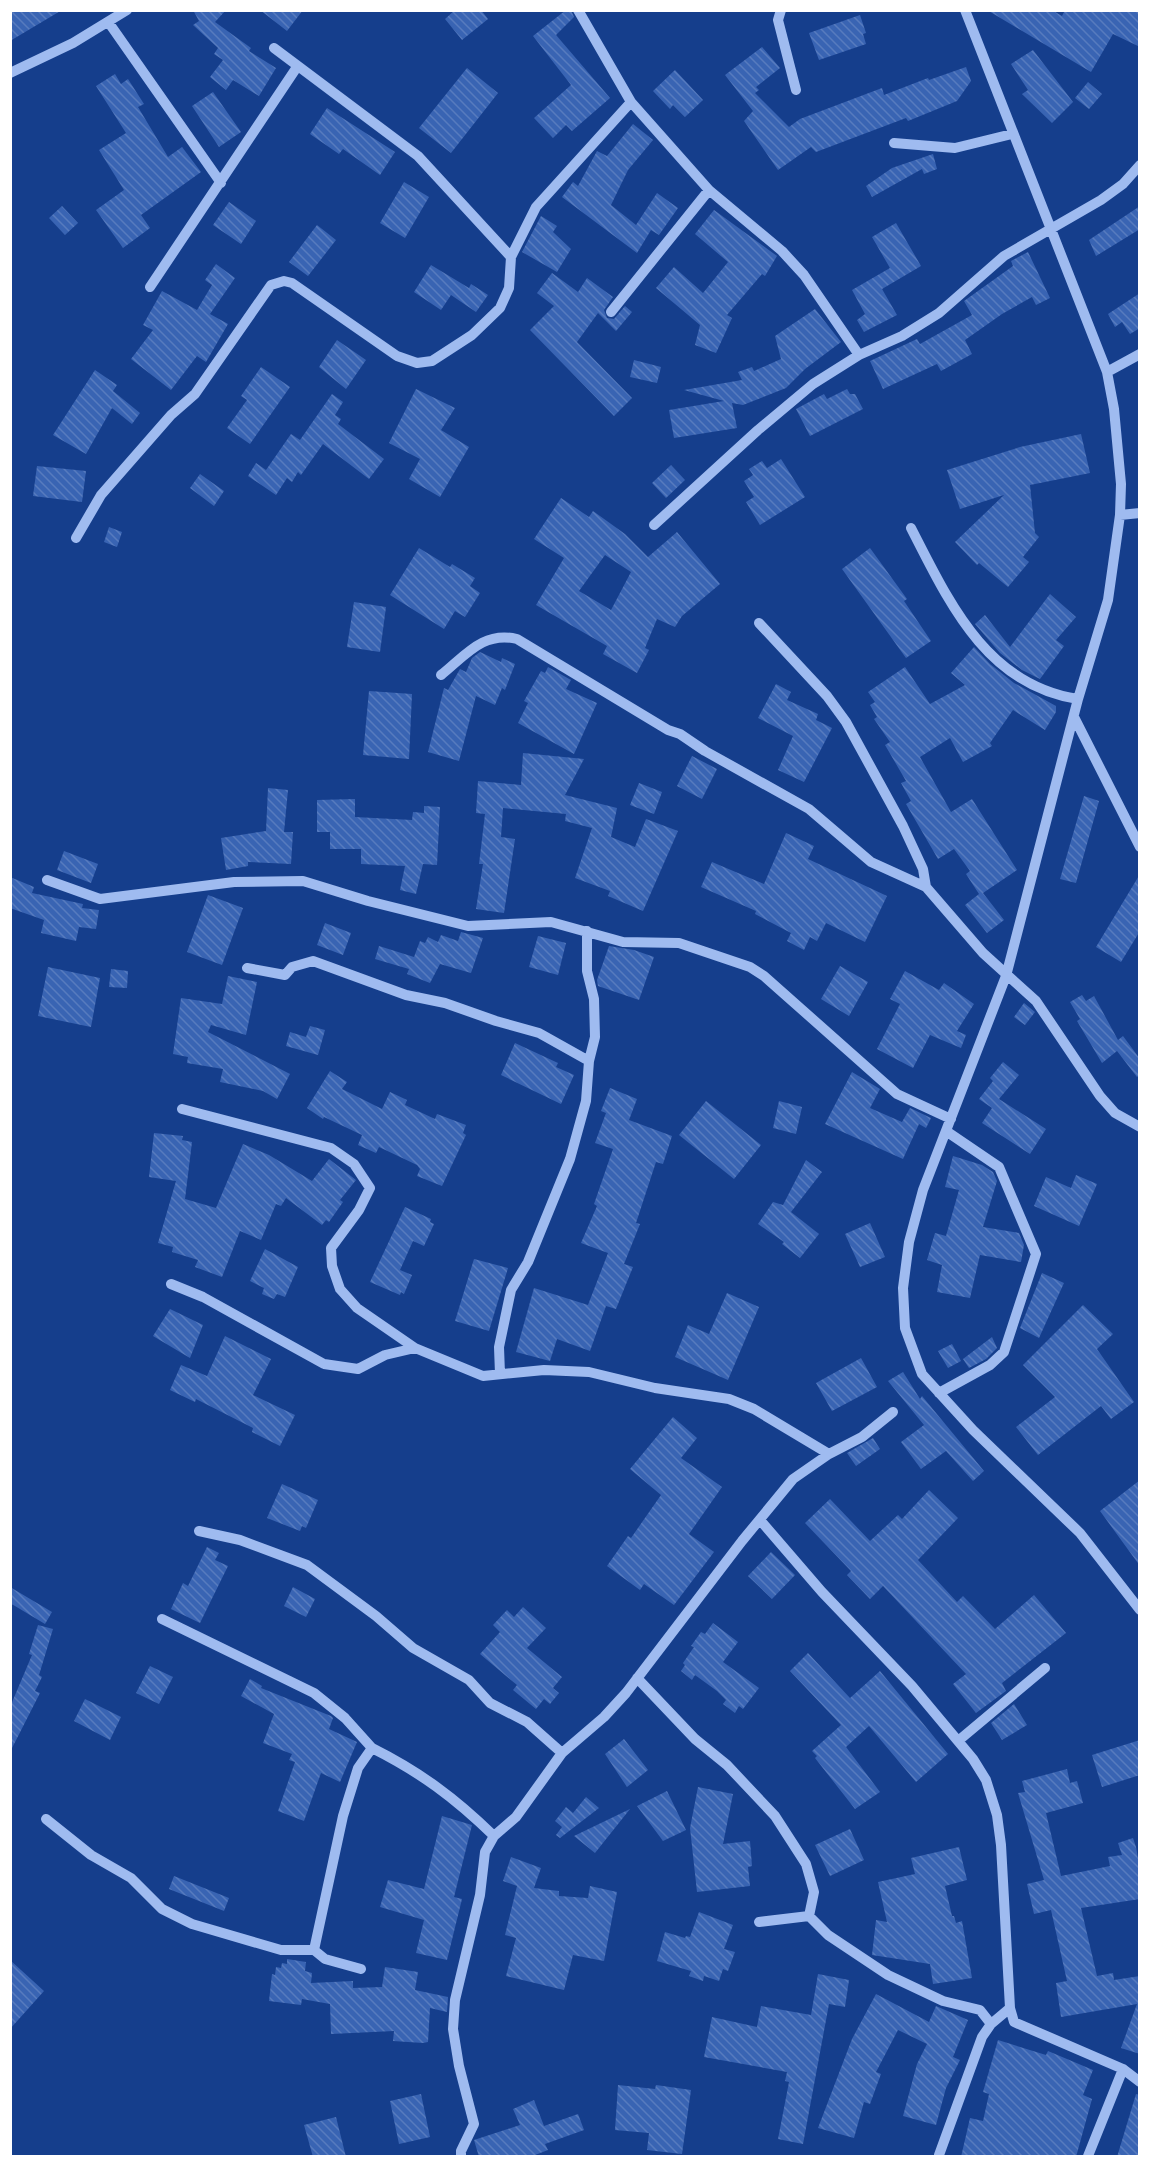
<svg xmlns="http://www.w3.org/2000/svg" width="1150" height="2167" viewBox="0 0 1150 2167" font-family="'Source Sans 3',sans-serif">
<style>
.building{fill:url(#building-back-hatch);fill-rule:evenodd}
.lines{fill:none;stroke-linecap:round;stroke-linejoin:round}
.minor{stroke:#9fbbf0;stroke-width:10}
</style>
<defs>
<pattern id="building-back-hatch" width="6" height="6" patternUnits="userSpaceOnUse" patternTransform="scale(1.5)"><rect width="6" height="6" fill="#3964b3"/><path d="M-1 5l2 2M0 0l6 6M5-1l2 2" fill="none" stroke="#577bbe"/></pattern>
</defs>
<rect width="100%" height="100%" fill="#153e8c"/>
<!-- building -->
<path class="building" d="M10,10H62L10,41Z
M193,10H226L215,22L251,48L249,51L276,68L259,96L233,80L226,90L210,77L223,60L214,54L218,48L193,25L199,21Z
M260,10H303L287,31Z
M455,10H481L488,19L462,40L445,19Z
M566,10H571L574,17L556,35L610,98L572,131L566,125L553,138L534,118L571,85L533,36Z
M987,10H1052L1062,16L1065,10H1140V47L1113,34L1091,72Z
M860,15L866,33L863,34L866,44L819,60L809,33Z
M762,47L780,68L756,87L759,90L755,93L789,127L800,119L882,88L884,95L928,78L929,80L966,67L971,81L957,101L908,121L906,118L816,152L811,147L778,170L744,121L753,111L725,75Z
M1033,50L1073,102L1052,123L1022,94L1028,90L1011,64Z
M467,68L498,93L451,153L419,128Z
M675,70L703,100L685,117L673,105L670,109L653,91Z
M115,74L121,84L128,79L144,104L138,107L168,157L182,147L201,172L141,215L150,228L123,248L96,210L124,190L99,150L126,133L96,86Z
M1088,82L1102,94L1089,109L1075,98Z
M213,92L241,132L219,147L192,106Z
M327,108L395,152L380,175L343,149L339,154L310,134Z
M633,124L653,140L628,170L611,205L636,225L657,193L678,208L659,235L651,230L637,253L562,197L573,182L578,186L597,151L607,156Z
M933,154L937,169L924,174L922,169L872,197L866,186L892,168Z
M404,182L429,197L405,238L380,223Z
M229,202L256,221L241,244L213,225Z
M62,206L78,223L65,235L49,218Z
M1140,206V229L1096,256L1089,240Z
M714,210L777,256L765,276L762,274L727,315L732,318L716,353L695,345L700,325L656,288L674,267L703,293L728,262L695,234Z
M541,216L557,226L553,232L571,249L557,272L522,252Z
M896,223L921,266L882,289L897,315L864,332L857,320L865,314L852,290L890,268L872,237Z
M317,225L336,240L308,276L289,262Z
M1028,252L1050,298L1036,305L1032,297L1002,314L965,340L972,354L941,371L937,364L883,389L870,361L917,339L920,344L972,315L964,301L1013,266L1011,261Z
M216,264L235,278L210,314L228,324L206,362L197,356L171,390L131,359L153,330L143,325L162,291L197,310L212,285L205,280Z
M431,265L469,288L471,284L488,295L476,312L451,295L441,310L414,292Z
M552,273L578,292L587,278L613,297L604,310L607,318L614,319L625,306L632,312L616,331L598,313L577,342L632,398L614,416L530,330L554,306L537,293Z
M1140,293V328L1130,334L1122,322L1115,327L1108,314Z
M815,309L841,342L805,369L786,388L743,405L732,403L737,428L674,438L669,410L724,401L684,390L742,380L738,372L752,367L754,371L781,359L775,336Z
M337,340L366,360L346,389L319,367Z
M634,360L661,367L657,383L630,377Z
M261,367L290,387L250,444L227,428L247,400L241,396Z
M95,370L117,385L113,391L140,413L132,424L112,408L86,454L53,435Z
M416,389L455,408L441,430L469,447L440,497L409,479L420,459L389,443Z
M847,389L850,394H855L863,409L810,436L796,409L824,394L827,399Z
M332,394L343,402L335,415L341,419L338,424L384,459L369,479L323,444L301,475L298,472L292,482L287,478L276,495L248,476L256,463L266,470L291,434L300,440Z
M1081,434L1090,473L1030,485L1035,533L1039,537L1023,557L1029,562L1008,587L979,563L977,565L955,542L1004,495L960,509L947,470L1020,447Z
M781,459L805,497L760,525L746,502L754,497L744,481L753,475L749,469L762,461L767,468Z
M671,465L685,480L666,498L652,483Z
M37,466L86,471L82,502L33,496Z
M200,474L224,491L214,506L190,488Z
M561,498L589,517L593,511L625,534L648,557L677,532L720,584L682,616L675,627L657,619L645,648L649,650L637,673L603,654L607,646L536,605L564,558L534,539ZM605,555L631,572L611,610L579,591Z
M109,527L122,532L117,547L104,542Z
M419,548L450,567L452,564L475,578L470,586L480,593L465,617L455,611L444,629L390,595Z
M870,548L907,599L904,601L931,641L906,658L842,569Z
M1050,594L1076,617L1056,640L1064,646L1040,679L1022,670L1000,653L975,624L985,615L1010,647Z
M354,602L386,607L380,652L347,647Z
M974,647L990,664L1014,683L1056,706V712L1045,730L1013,710L990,743L992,746L963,762L950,738L920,757L951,812L972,799L1017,870L983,893L1004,920L987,933L965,905L979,894L966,874L970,871L954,849L938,859L906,804L911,801L901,783L906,781L885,745L890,742L874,719L877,717L870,705L875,702L868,692L905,667L930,704L965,685L951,673Z
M480,652L501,662L502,658L515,664L505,690L502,688L495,705L476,696L459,761L428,752L444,688L448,690L460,669L466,672L472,658Z
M548,667L571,680L566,689L597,703L574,754L518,723L528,703L524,701L541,671L545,673Z
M776,684L791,692L787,700L818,714L816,720L832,728L804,782L778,770L793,736L758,718Z
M369,691L412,694L409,759L363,755Z
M523,753L584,759L565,795L617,808L611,837L635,847L646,819L678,831L643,911L608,896L610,891L575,878L592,828L565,821L566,814L503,808L501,837L515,839L504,913L476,909L483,864H479L485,814L476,813L478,781L521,785Z
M692,756L717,769L702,799L677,786Z
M639,783L662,792L654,814L630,805Z
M268,788L288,790L284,832H293L291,864L248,862V866L226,870L221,838L266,831Z
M1084,796L1099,801L1076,883L1060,879Z
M355,799V817L412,820L413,812L424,813V806L440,807L437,865L423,864L416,894L400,890L405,866L361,864V849H330V832H317V800Z
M786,833L814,846L808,859L887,896L865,942L826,923L817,941L810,937L804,950L787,941L791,933L755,914L756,911L701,887L712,862L764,884Z
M64,851L98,864L91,883L57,870Z
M1140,874V931L1121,962L1096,947Z
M10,877L34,887L32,893L83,904L82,908L99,910L96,929L79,927L76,941L41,933L44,920L10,908Z
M208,895L243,908L222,965L187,952Z
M325,923L351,933L343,955L317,945Z
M461,932L483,938L471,973L440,964L430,983L407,974L409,969L375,959L379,946L414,957L420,941L425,943L428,937L438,942L441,935L458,941Z
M538,936L566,943L558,975L529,967Z
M609,946L634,950L654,957L639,1000L598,986L597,980Z
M840,966L868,982L849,1016L821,999Z
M48,967L100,978L91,1027L38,1016Z
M111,969L128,971L127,988L109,987Z
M905,971L939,990L944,983L974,1004L957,1031L966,1035L961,1048L930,1035L913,1068L877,1049L900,1004L890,999Z
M228,976L257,982L246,1035L211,1025L208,1032L290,1074L277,1099L263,1091L220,1082L223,1069L187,1063L188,1057L173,1054L181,998L222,1004Z
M1082,995L1086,1001L1094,996L1118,1040L1123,1036L1140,1059V1075L1137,1077L1117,1051L1102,1063L1077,1021L1080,1019L1070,1002Z
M1024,1003L1035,1012L1025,1025L1014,1017Z
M310,1026L325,1030L318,1055L286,1046L290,1032L306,1037Z
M515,1043L558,1063L556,1067L574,1075L561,1104L501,1075Z
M1003,1062L1019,1075L999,1099L1046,1129L1030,1154L982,1123L992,1108L979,1099L993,1081L990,1078Z
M330,1071L347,1082L342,1089L382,1109L390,1092L407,1100L405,1105L435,1119L437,1114L466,1125L463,1133L466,1135L442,1186L417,1176L420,1169L417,1165L379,1147L376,1153L358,1145L362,1135L324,1117L323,1119L307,1108Z
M852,1072L880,1089L870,1108L902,1122L910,1108L931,1118L926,1128L919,1124L903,1159L825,1124Z
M610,1088L637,1099L629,1120L672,1136L663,1164L656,1162L636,1223L640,1224L624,1264L633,1267L616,1309L606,1306L590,1351L557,1339L550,1361L516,1352L534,1288L588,1305L608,1253L581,1243L597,1206L594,1204L613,1149L595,1143L606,1113L601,1111Z
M706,1101L761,1145L734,1179L679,1135Z
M779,1101L802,1107L796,1134L773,1128Z
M154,1133L183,1136L182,1140L192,1142L185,1199L216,1208L243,1144L269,1155L312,1181L329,1159L356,1180L340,1200L343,1202L329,1222L326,1220L322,1225L286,1198L281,1206L276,1204L261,1240L240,1231L222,1277L195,1267L198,1260L172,1252L173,1247L158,1243L176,1181L149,1177Z
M953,1156L982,1165L993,1172L997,1181L983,1227L1019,1233L1024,1245L1021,1262L980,1255L970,1298L937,1292L942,1265L927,1260L935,1233L946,1236L959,1190L945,1187Z
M806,1160L822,1172L791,1212L819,1234L800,1258L782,1244L784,1242L758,1224L773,1202L783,1205Z
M1076,1175L1097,1184L1079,1226L1034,1206L1046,1177L1071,1188Z
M405,1207L431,1219L430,1222L434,1224L424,1246L413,1241L400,1270L412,1275L404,1294L401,1292L400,1295L370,1282Z
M870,1223L885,1257L860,1267L845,1234Z
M265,1249L298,1267L285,1297L277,1294L274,1299L262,1294L264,1288L250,1281Z
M474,1259L508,1268L489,1331L455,1321Z
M1042,1273L1064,1283L1039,1338L1020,1328Z
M727,1293L759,1307L728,1380L675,1357L688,1325L709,1334Z
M1083,1305L1113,1334L1097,1349L1134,1402L1111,1419L1101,1406L1038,1455L1016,1427L1055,1397L1023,1365Z
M170,1309L203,1325L190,1358L153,1336Z
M225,1336L271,1359L253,1395L295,1415L280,1446L252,1432L253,1428L196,1399L195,1402L170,1390L181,1365L207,1376Z
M992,1337L997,1348L986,1359L969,1368L963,1359Z
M952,1344L961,1361L948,1368L938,1351Z
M861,1358L877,1387L832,1411L816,1383Z
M903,1372L920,1399L922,1396L984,1471L973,1481L946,1451L921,1469L901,1442L924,1425L888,1381Z
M673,1417L697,1438L681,1458L722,1487L689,1534L714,1552L674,1605L644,1584L640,1590L607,1566L628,1536L631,1538L661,1495L630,1469Z
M873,1438L880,1449L856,1466L847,1453Z
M1140,1480V1566L1100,1511Z
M282,1484L318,1500L306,1528L302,1526L300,1531L267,1518Z
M929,1490L958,1518L918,1560L957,1602L963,1596L995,1629L1034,1595L1066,1633L1002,1683L1006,1691L976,1713L953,1684L966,1674L883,1586L870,1599L847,1575L851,1571L805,1523L830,1499L870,1541L898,1515L902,1519Z
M207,1547L219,1553L215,1560L228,1566L200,1623L171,1609L183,1583L188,1586Z
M771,1552L795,1575L772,1599L748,1576Z
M10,1587L52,1612L45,1624L10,1603Z
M293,1587L315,1599L306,1617L284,1606Z
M523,1607L546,1628L527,1648L562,1677L553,1688L559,1693L550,1704L544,1699L536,1709L513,1690L517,1685L480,1654L500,1632L493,1625L507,1610L514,1617Z
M713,1623L738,1642L723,1662L759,1688L743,1709L739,1706L735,1713L723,1704L726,1700L717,1691L695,1675L692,1680L681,1671L685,1665L683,1663L694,1647L691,1646L701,1632L705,1634Z
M38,1625L53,1629L39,1675L42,1677L35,1691L40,1693L10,1752V1707L32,1655L29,1654Z
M808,1653L850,1698L880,1671L948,1754L916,1782L869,1726L846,1747L880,1792L855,1809L815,1758L817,1756L812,1751L841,1725L790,1671Z
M150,1666L173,1677L159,1704L136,1693Z
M250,1679L262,1686L261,1688L331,1716L333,1718L329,1729L357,1742L340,1782L321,1773L304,1821L278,1811L295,1762L289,1760L292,1754L263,1743L274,1714L241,1696Z
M85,1699L121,1717L110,1740L74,1721Z
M1014,1704L1027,1725L1002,1740L991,1723Z
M624,1739L648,1770L627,1787L605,1754Z
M1140,1740V1775L1102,1787L1092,1755Z
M1067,1769L1070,1783L1077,1781L1083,1803L1046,1813L1061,1876L1110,1866L1108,1857L1122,1855L1118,1843L1133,1838L1136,1847L1140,1870V1899L1081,1908L1097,1976L1113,1973L1114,1980L1140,1976V2054L1121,2048L1137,2004L1061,2017L1056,1983L1067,1981L1051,1910L1034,1914L1027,1884L1044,1880L1018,1793L1025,1792L1022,1781Z
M698,1787L733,1794L723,1844L750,1841L752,1866L748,1867L750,1886L697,1892L690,1828Z
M667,1791L686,1830L663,1841L637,1806Z
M586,1797L599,1808L560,1838L556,1835L562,1827L555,1821L566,1807L573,1813Z
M630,1809L595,1853L574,1836Z
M442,1816L472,1825L454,1897L462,1899L447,1960L416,1953L424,1920L380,1907L388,1880L424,1889Z
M850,1829L864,1860L830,1876L815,1845Z
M959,1847L967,1880L945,1886L952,1916H954L956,1923L962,1921L972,1978L933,1984L930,1964L872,1955L876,1920L887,1922L878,1882L915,1874L911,1858Z
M511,1857L541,1868L534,1888L559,1891V1896L588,1898L590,1886L617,1892L604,1961L573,1955L564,1990L506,1976L516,1938L505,1935L517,1886L503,1881Z
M174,1876L229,1898L224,1911L169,1889Z
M699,1912L733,1925L724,1949L735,1952L728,1971L723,1969L719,1981L704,1976L703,1981L689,1976L691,1971L657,1961L665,1932L685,1938L686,1936L690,1937Z
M287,1959L306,1962L305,1971L312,1973L311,1983L353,1981V1988L382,1987L385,1967L418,1972L415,1990L448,1997L447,2012L430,2008L428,2042L423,2043L393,2041L394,2031L331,2034L330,2004L302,1999L301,2005L269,2001L272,1974L275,1975L276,1967L281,1968L282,1963L287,1964Z
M10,1960L44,1991L10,2029Z
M818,1974L849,1980L845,2007L829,2004L803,2144L778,2139L789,2082L785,2081L787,2072L704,2057L712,2017L757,2027L761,2006L811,2015Z
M876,1994L929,2022L936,2006L968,2020L953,2057L960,2060L946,2088L936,2125L903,2116L917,2064L927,2044L898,2030L876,2072L881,2074L870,2104L864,2102L854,2138L818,2128L852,2039Z
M998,2040L1046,2055L1048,2051L1093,2070L1083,2095L1092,2099L1076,2157H961L970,2118L983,2121L989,2094L983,2092Z
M618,2085L655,2089L656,2085L691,2090L682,2154L647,2150L649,2133L615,2130Z
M421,2094L430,2137L399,2144L390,2101Z
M1136,2094L1140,2095V2157H1117Z
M534,2100L544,2126L578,2114L584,2130L545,2144L548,2150L530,2157H479L474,2140L520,2125L513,2109Z
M336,2117L346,2157H313L304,2125Z"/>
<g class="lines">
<!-- minor -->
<path class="minor" d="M578,10L631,102L709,190L782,251L804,275L859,355
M781,10L778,20L796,90
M965,10L1107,372L1114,409L1121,484L1120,515L1108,600L1078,699L1006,976L923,1190L909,1242L903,1288L905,1328L922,1374L973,1430L1080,1533L1140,1610
M109,23L221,183
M274,48L418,156L511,257
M10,73L73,43L127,10
M894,143L955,148L1012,134
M150,287L297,67
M611,312L709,190
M1107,372L1140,354
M1120,515L1140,513
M654,525L758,430L813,384L859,355L902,336L939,313L1004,256L1101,200L1123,184L1140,165
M911,528C949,602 986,685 1078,699
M76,538L101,495L171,415L195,394L271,285L284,281L292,283L397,356L417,363L432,361L472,335L500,308L509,288L511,257L536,207L631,102
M759,623L827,696L846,722L903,826L923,869L926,887
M441,675C466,655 483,631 517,639L668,730L680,734L705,751L809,809L871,862L926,887L983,953L1036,1001L1100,1096L1115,1113L1140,1127
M1074,717L1140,847
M47,880L100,899L234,882L303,881L368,901L468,926L551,922L623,942L679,943L750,967L764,976L897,1094L951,1119
M247,968L285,975L292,967L313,961L406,995L445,1003L496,1021L539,1033L589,1061
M182,1109L331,1148L354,1164L370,1188L359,1210L331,1248L332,1266L340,1289L357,1308L415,1348
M171,1284L203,1297L324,1364L358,1369L385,1355L415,1348L483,1376L544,1370L589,1372L655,1388L729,1399L754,1409L829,1454
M500,1374L499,1347L511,1290L528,1262L570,1159L586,1101L589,1061L595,1037L594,999L587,971V931
M939,1393L990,1365L1004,1352L1036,1254L999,1167L946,1131
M760,1520L822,1592L912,1686L973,1759L986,1780L997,1815L1001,1845L1010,2008L1014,2022L1123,2069L1140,2082
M199,1531L240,1540L307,1565L376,1616L413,1648L469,1680L490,1703L527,1722L562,1753
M162,1619L314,1693L345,1718L372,1748
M637,1678L695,1739L727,1765L775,1816L806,1864L814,1892L809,1916
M958,1741L1045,1668
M46,1819L91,1855L131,1878L162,1909L192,1924L281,1950H314L343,1816L358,1768L372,1748C420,1772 455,1798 494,1836
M759,1922L809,1916L828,1935L888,1975L943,2001L980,2010L991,2024
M314,1950L325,1959L361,1969
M939,2155L982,2037L991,2024L1010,2008
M461,2156V2151L474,2124L459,2066L453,2029L455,2000L480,1895L485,1852L494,1836L516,1817L562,1753L604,1717L626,1693L742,1541L793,1479L829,1454L862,1437L893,1412
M1088,2156L1123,2069"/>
</g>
<!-- border -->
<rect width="1150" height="2167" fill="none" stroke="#ffffff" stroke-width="24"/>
</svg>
